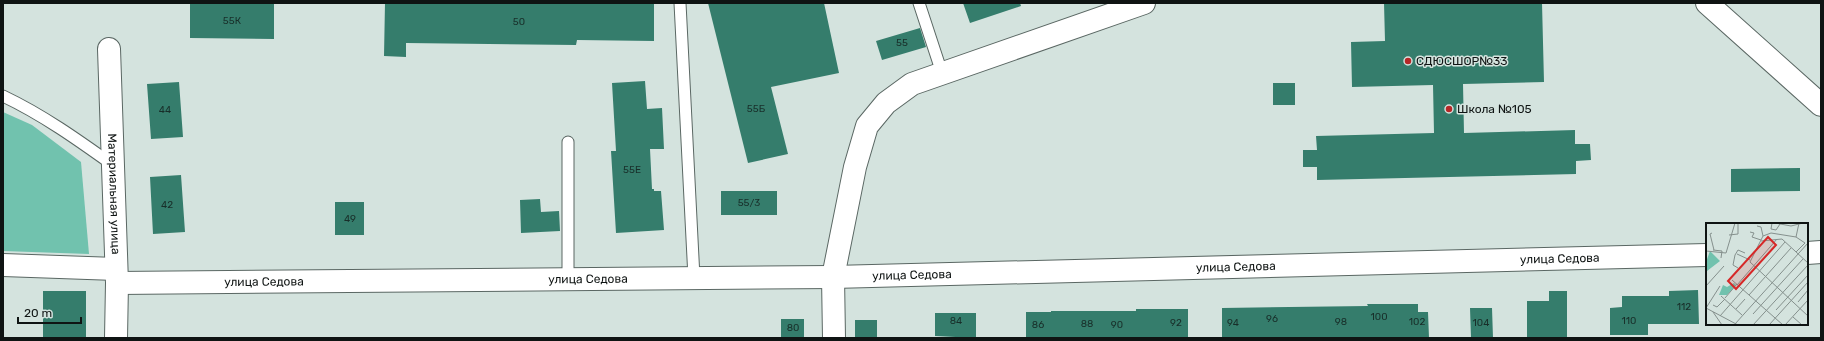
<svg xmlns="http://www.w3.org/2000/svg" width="1824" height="341" viewBox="0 0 1824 341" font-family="Rubik,sans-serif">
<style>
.green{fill:#71c2ae}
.building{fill:#357d6c}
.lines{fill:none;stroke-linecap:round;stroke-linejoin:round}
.service-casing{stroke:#5a6763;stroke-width:13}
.minor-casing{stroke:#5a6763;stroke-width:24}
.service{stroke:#fff;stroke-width:11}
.minor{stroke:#fff;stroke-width:22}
.poi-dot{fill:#b62727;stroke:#d4e3de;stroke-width:1.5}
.labels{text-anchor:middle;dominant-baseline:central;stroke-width:3;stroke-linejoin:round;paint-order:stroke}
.number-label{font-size:10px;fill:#182e29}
.poi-label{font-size:12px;fill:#0f1413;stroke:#d4e3de;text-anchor:start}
.street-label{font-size:12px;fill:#0f1413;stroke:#d4e3de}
.inset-road{fill:none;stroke:#85908d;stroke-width:1}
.view{fill:#d62828;fill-opacity:0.15;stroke:#d62828;stroke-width:2}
.inset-edge{fill:none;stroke:#0f1413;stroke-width:2}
</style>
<rect width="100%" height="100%" fill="#d4e3de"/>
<!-- green -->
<path class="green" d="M3,112L32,125L81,162L89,254L3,251Z"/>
<!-- building -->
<path class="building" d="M190,3H274V39L190,38Z
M385,3H654V41L577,40L576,45L406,43V57L384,56Z
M708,3H824L839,73L771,87L788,154L748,163Z
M963,3H1020L1021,6L970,23Z
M1384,3H1542L1544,82L1463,84L1464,133L1575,130V144H1590L1591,160L1576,161V174L1317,180V167H1303V150H1317L1316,136L1434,133L1433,85L1352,87L1351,42L1385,41Z
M920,28L926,47L882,60L876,41Z
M645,81L647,109L662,108L664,149H650L652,189H654V191H661L664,230L616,233L611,151H616L612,83Z
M179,82L183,137L151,139L147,84Z
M1273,83H1295V105H1273Z
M1800,168V191L1731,192V169Z
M181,175L185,232L153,234L150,177Z
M721,191H777V215H721Z
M540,199L541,212L559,211L560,231L521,233L520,200Z
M335,202H364V235H335Z
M1698,290L1699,324H1648V335H1610V308L1622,307V296H1669V291Z
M43,291H86V338H43Z
M1549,291H1567V338H1527V301H1549Z
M1367,304H1418V312H1428L1429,338H1222V308L1368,306Z
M1470,308H1492L1493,338H1471Z
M1136,309H1188V338H1026V312H1051V311H1136Z
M935,313H976V338L935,336Z
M781,319H804V338H781Z
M855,320H877V338H855Z"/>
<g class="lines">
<!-- service casing -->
<g class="service-casing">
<path id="service" d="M680,3L694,278
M919,3L942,73
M3,96C43,115 78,140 113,165
M568,279V142"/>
</g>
<!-- minor casing -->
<g class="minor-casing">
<g id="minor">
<path d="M1707,3L1821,105"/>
<path id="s1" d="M109,49L117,283L116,338"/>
<path d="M1807,253L1821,252"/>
<path d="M3,265L116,269"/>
<path id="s2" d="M117,283L833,277L1707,255"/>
<path d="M834,338L833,277L855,167L867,126L886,103L912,84L1144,3"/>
</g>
</g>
<!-- service -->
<use href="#service" class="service"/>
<!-- minor -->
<use href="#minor" class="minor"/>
</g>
<!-- markers -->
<g class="poi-dot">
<circle cx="1408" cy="61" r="4"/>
<circle cx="1449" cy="109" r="4"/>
</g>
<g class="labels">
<!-- number labels -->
<g class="number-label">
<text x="232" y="21">55К</text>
<text x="519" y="22">50</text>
<text x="902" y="43">55</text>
<text x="756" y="109">55Б</text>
<text x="165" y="110">44</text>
<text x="632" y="170">55Е</text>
<text x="749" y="203">55/3</text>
<text x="167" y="205">42</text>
<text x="350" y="219">49</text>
<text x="1684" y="307">112</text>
<text x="1379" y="317">100</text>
<text x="1272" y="319">96</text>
<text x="956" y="321">84</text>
<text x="1629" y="321">110</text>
<text x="1341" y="322">98</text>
<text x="1417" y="322">102</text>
<text x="1176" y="323">92</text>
<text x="1233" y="323">94</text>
<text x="1481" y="323">104</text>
<text x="1087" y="324">88</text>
<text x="1038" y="325">86</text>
<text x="1117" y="325">90</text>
<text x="793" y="328">80</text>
</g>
<!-- poi labels -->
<g class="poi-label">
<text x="1416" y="61">СДЮСШОР№33</text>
<text x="1457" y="109">Школа №105</text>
</g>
<!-- street labels -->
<g class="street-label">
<text stroke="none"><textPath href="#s1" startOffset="145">Материальная улица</textPath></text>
<text stroke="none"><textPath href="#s2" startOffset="1443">улица Седова</textPath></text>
<text stroke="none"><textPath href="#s2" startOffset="1119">улица Седова</textPath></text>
<text stroke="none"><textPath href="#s2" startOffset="795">улица Седова</textPath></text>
<text stroke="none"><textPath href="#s2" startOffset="471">улица Седова</textPath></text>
<text stroke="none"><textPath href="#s2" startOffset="147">улица Седова</textPath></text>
</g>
</g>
<!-- overview -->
<g transform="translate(1706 223)">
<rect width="102" height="102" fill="#d4e3de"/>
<path d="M4,28L14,38L1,48L0,39ZM28,60L30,62L21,72H13L17,62L21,64Z" fill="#71c2ae"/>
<path class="inset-road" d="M66,0L65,6L70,7L74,1M69,0L85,3L97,0M93,0L90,14L65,10L57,13L44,39L102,93M51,3L55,4L57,13M44,9L48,10L46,14L55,17M6,10L4,11L8,27M23,12L32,11V0M55,18L76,16L102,40M7,27L16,28L15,35M0,28L20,30L29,0M90,29L99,20L90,14M31,31L44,37M32,45L27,42L29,32L32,27L39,30M26,57L77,102M31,62L71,16M0,63L18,43M43,72L85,25M15,73L36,92M19,75L31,61M92,79L102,67M7,82L11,84L19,76M0,85L14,63M0,85L32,102M30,86L39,76M70,87L102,52M7,89L16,102M47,91L97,36M14,93L79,19M87,94L96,102M29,101L102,20M47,102L102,42M63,102L102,59M79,102L102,77"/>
<path class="view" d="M62,14L70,22L30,66L22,58Z"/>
<rect width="102" height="102" class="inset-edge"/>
</g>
<!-- border -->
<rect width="1824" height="341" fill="none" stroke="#0f1413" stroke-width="8"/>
<!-- scale -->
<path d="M18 317v6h63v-6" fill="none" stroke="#0f1413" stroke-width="2"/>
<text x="24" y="317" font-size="12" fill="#0f1413" stroke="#d4e3de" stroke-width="3" paint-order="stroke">20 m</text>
</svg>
